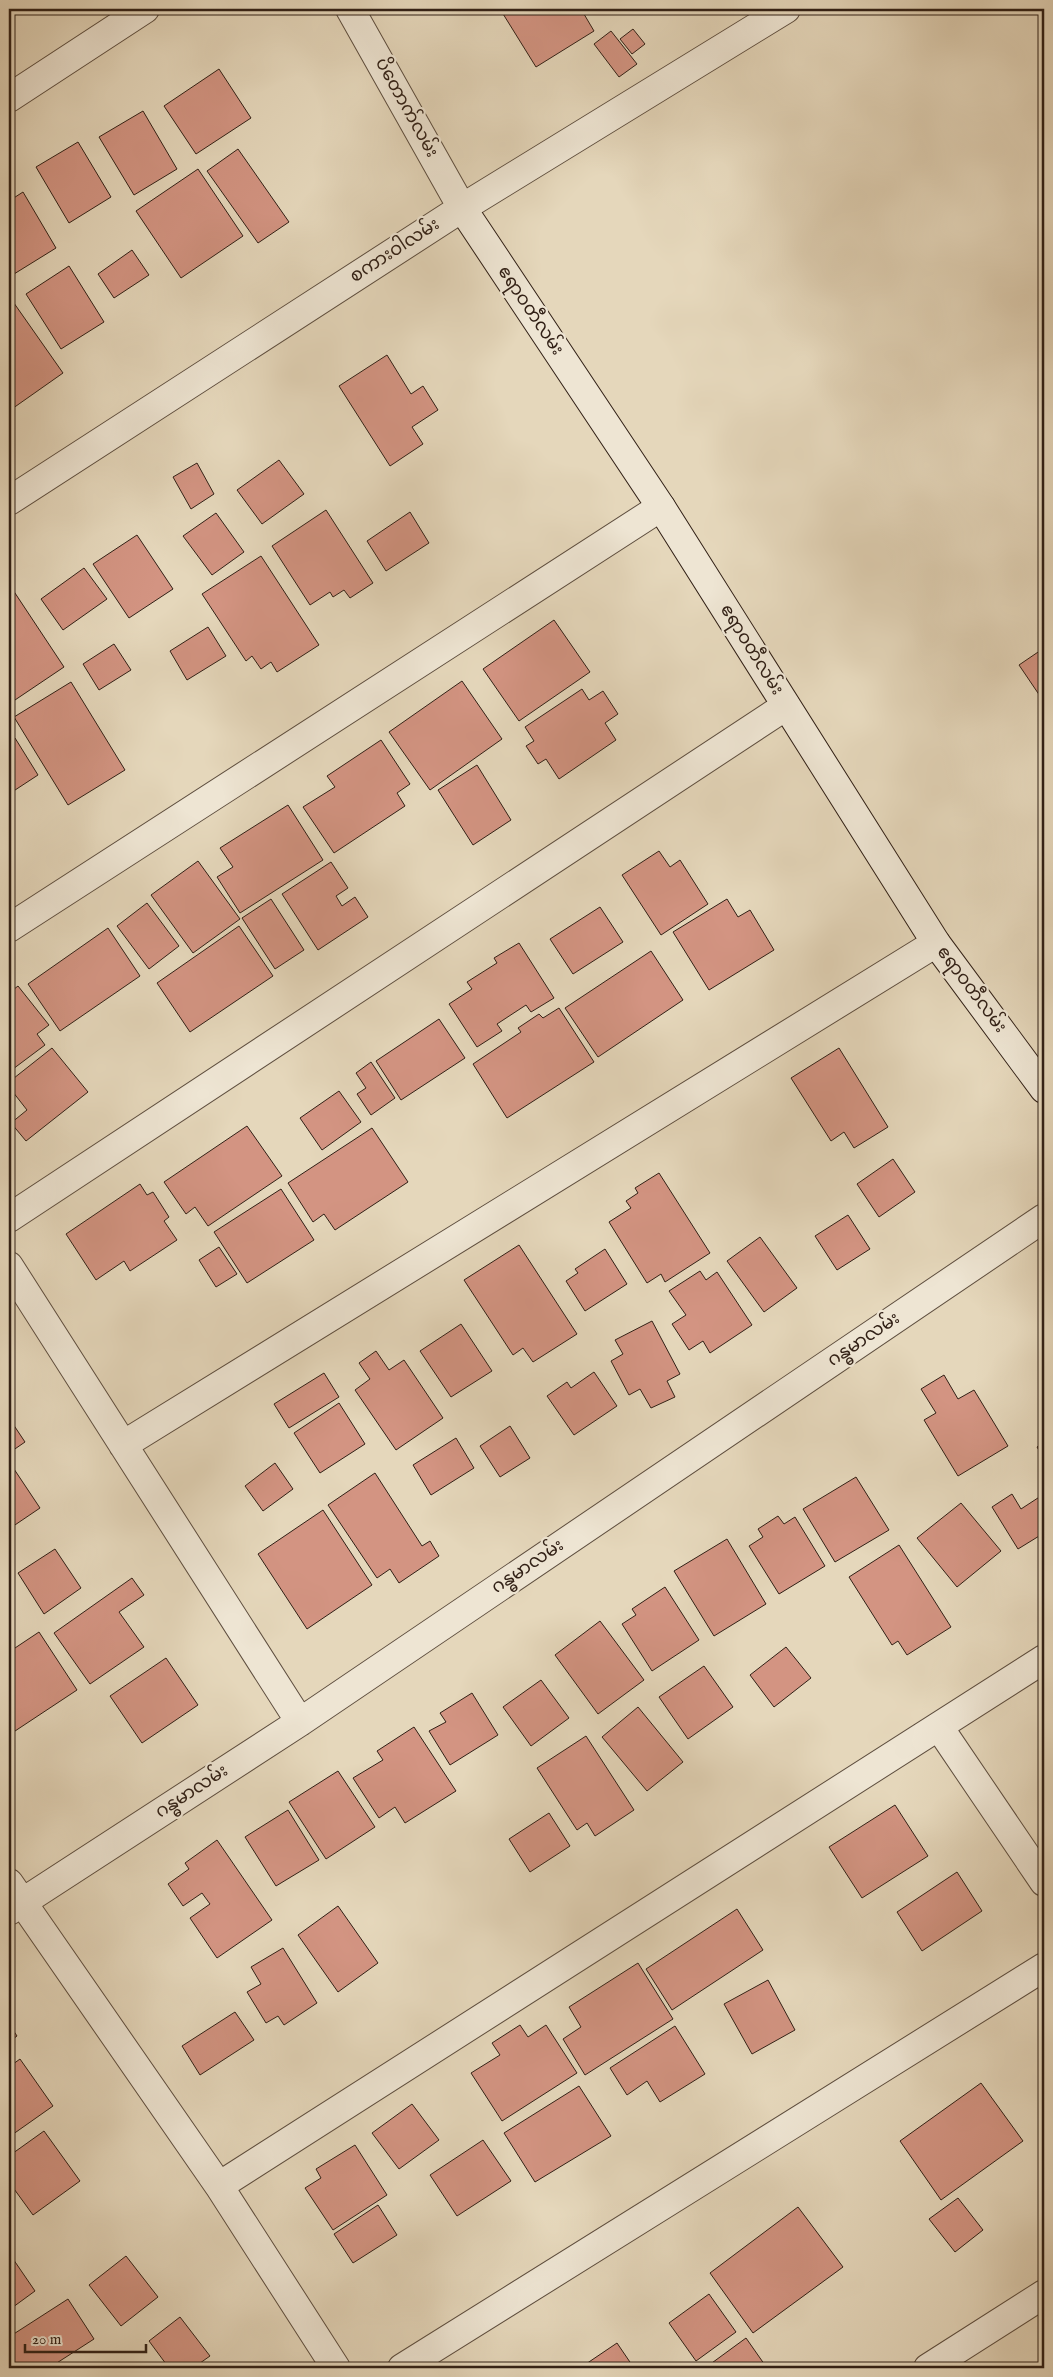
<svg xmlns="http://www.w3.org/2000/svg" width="1053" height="2377" viewBox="0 0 1053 2377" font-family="'IM FELL English','Noto Sans Myanmar',serif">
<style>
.building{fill:#d39482;stroke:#312016}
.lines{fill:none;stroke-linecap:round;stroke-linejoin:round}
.street-casing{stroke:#5e4e3f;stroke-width:30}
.secondary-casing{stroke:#312016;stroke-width:30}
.street{stroke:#eee5d3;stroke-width:28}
.secondary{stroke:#eee5d3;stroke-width:28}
.labels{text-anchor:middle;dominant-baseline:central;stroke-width:4.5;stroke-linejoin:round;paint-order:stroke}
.street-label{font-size:18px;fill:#312016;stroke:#eee5d3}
</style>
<rect width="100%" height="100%" fill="#e5d7bb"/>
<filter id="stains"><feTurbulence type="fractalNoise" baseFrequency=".004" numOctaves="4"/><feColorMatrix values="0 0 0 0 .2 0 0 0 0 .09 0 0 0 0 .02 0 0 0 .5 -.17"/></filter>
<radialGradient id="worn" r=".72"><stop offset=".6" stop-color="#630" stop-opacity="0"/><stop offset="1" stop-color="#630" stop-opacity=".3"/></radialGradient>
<!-- building -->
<path class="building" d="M500,9H581L594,31L536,67Z
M633,29L645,44L632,54L620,39Z
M611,31L637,64L619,77L594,44Z
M219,69L251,118L196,154L164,106Z
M143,111L177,169L134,195L99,137Z
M78,142L111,197L69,223L36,167Z
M238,149L289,222L258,243L207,171Z
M198,169L243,236L181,278L136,211Z
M23,192L56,248L14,274L9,266V201Z
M132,250L149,275L114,298L98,274Z
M69,266L104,322L61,349L26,294Z
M9,296L63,373L9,411Z
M387,355L411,394L423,386L438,410L412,427L423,444L390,466L339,386Z
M279,460L304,494L262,524L237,490Z
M197,463L214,494L191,509L173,477Z
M326,510L373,583L350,598L344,590L333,597L330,592L310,605L272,546Z
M410,512L429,543L386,571L367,541Z
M216,513L244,552L212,575L183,536Z
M137,535L173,589L129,618L93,564Z
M261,556L319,645L277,672L271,662L261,669L252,656L246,661L202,594Z
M84,568L107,599L63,630L41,599Z
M9,584L64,667L15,700L9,690Z
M554,620L590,672L519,721L483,669Z
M208,627L226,656L187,680L170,651Z
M114,644L131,670L99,690L83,664Z
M1044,648V693L1040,696L1019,665Z
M462,681L502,739L430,790L389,732Z
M71,682L125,770L68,805L14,717Z
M582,689L589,700L603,691L618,714L605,723L616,740L559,779L546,759L538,764L526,746L534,741L525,727Z
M15,738L38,775L9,794V742Z
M381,740L410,784L397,793L405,806L334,853L303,807L335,787L327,776Z
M477,765L511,820L473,845L438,790Z
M288,805L323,860L240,913L217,877L233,867L220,848Z
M659,851L670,867L680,860L708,904L661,935L622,875Z
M198,861L240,919L193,953L151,895Z
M331,862L348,888L336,896L342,906L355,897L368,917L318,950L282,894Z
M271,899L304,950L275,969L242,918Z
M727,899L738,917L750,910L774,950L709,990L673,932Z
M147,903L179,946L149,969L117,926Z
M600,907L623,942L573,974L550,939Z
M239,926L273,976L190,1032L157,983Z
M108,928L140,976L60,1031L28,984Z
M519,943L554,998L531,1012L526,1005L497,1024L502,1031L477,1047L449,1004L472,989L467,982L497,963L494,958Z
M651,951L683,1000L598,1057L565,1008Z
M18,986L49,1025L37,1034L45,1045L9,1072V993Z
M559,1008L594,1062L507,1118L473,1064L521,1032L518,1028L539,1014L543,1018Z
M439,1019L465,1058L401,1100L376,1061Z
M52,1048L88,1092L26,1141L11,1123L27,1110L9,1087V1082Z
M839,1048L888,1127L854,1148L844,1132L831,1141L791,1078Z
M371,1062L395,1098L371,1115L357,1094L366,1088L356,1073Z
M339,1091L361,1122L322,1150L300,1118Z
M247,1126L282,1176L208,1226L195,1207L186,1214L164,1182Z
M372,1128L408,1182L335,1230L324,1214L313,1222L288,1183Z
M893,1159L915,1192L879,1217L857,1184Z
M659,1173L710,1253L665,1282L661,1274L647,1283L609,1222L631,1208L626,1201L638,1193L635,1188Z
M140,1184L147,1195L153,1192L169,1217L164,1221L177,1240L130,1271L124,1261L96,1280L66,1234Z
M281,1189L314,1240L247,1283L214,1232Z
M848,1215L870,1249L837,1270L815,1236Z
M760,1237L797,1288L764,1312L727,1261Z
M519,1245L577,1334L533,1362L523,1348L513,1355L464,1280Z
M219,1247L237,1274L216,1287L199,1260Z
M605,1249L627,1284L585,1311L566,1281L578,1273L575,1269Z
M700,1271L706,1280L717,1272L752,1325L710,1353L703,1341L689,1350L672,1324L686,1315L669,1291Z
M652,1321L680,1374L667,1381L675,1397L651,1408L640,1389L629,1395L611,1361L623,1354L615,1340Z
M461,1324L492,1371L451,1397L420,1351Z
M376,1351L389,1370L404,1360L443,1418L396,1450L355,1390L370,1379L359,1363Z
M594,1372L617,1406L574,1435L547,1396L567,1382L571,1388Z
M324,1373L339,1397L289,1428L274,1404Z
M944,1375L958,1399L974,1390L1008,1446L958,1476L924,1420L936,1413L921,1389Z
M339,1403L365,1444L320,1473L294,1433Z
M9,1418L25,1442L9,1453Z
M510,1426L530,1458L500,1477L480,1446Z
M456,1438L474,1468L431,1495L413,1465Z
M1044,1442V1459L1037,1447Z
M275,1463L293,1489L263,1511L245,1486Z
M12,1466L40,1508L9,1529V1468Z
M375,1473L422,1546L430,1541L439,1556L399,1583L390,1569L377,1578L328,1505Z
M856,1477L889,1530L835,1562L803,1509Z
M1012,1494L1021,1509L1044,1494V1533L1018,1549L992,1507Z
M961,1503L1001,1551L957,1587L917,1538Z
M323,1510L372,1585L307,1629L258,1554Z
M778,1516L784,1524L795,1517L825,1566L779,1594L749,1546L763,1537L758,1529Z
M727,1539L766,1604L714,1636L674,1571Z
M899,1545L951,1627L907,1655L898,1641L892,1645L849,1577Z
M55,1549L81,1588L44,1614L18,1573Z
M132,1578L144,1595L119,1612L144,1647L90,1684L54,1633Z
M665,1587L699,1640L652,1671L622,1624L636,1615L632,1609Z
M600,1621L644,1680L598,1714L555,1655Z
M39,1632L77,1690L9,1735V1652Z
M786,1647L811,1678L774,1707L750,1675Z
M166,1658L198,1705L142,1743L110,1696Z
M704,1666L733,1707L688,1739L659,1697Z
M541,1680L569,1718L531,1746L503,1707Z
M472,1693L498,1735L450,1765L429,1731L446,1722L440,1713Z
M638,1707L683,1762L647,1791L602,1737Z
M414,1727L456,1791L405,1823L395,1807L379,1818L353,1778L383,1760L377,1751Z
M586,1736L634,1810L595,1836L587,1823L577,1830L537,1768Z
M338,1771L375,1827L326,1859L289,1802Z
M895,1805L928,1856L862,1898L829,1847Z
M288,1810L319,1860L276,1886L245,1837Z
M549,1813L570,1846L530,1872L509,1839Z
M217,1840L272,1920L217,1958L190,1918L210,1904L202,1893L183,1906L168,1884L189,1869L185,1863Z
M957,1872L982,1911L922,1951L897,1912Z
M338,1906L378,1963L338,1992L298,1935Z
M737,1909L763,1950L672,2010L646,1969Z
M283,1948L317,2003L284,2025L278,2016L266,2023L247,1992L261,1984L251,1967Z
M638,1963L673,2019L585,2075L563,2039L581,2027L569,2007Z
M768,1980L795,2030L752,2054L724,2004Z
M235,2012L254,2040L200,2075L182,2046Z
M9,2024L17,2036L9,2042Z
M520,2025L528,2037L546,2025L577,2073L502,2121L471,2073L500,2055L492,2043Z
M675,2026L705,2074L660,2102L647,2081L627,2095L610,2068Z
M20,2059L53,2106L9,2137V2067Z
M981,2083L1023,2141L941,2200L900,2141Z
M579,2086L611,2136L535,2182L504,2133Z
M412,2104L439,2140L399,2169L372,2133Z
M44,2131L80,2181L33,2215L9,2182V2156Z
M483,2140L511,2181L457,2216L430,2175Z
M355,2145L387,2195L333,2230L305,2188L321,2178L316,2169Z
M958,2198L983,2230L955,2252L929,2219Z
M378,2205L397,2235L353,2263L334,2234Z
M798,2207L843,2267L753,2333L710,2273Z
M9,2253L35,2291L9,2310Z
M126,2256L158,2297L121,2326L89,2285Z
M709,2294L736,2332L696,2361L669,2323Z
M68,2299L94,2339L49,2368H15L9,2358V2337Z
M180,2317L210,2356L193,2368H169L149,2341Z
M746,2338L767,2368H705Z
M617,2343L634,2368H580Z"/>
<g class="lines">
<!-- street casing -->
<g class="street-casing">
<path id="street" d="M350,9L462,208
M9,98L145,9
M9,501L462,208L786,9
M9,928L661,507
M9,1218L786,706
M9,1266L300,1722
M123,1445L936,943
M939,1727L1044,1882
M9,1883L219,2186L336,2368
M9,1911L300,1722L1044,1218
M219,2186L1044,1659
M402,2368L1044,1967
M928,2368L1044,2294"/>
</g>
<!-- secondary casing -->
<g class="secondary-casing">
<path id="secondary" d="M462,208L661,507L936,943L1044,1089"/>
</g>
<!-- street -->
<use href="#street" class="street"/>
<!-- secondary -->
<use href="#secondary" class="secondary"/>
</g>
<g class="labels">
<!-- street labels -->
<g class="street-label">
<text transform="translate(406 108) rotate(61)">ပိတောက်လမ်း</text>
<text transform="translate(395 251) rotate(-33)">စကားဝါလမ်း</text>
<text transform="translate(530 311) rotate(56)">ဧရာဝတီလမ်း</text>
<text transform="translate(751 650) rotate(58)">ဧရာဝတီလမ်း</text>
<text transform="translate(971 990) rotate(53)">ဧရာဝတီလမ်း</text>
<text transform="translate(864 1340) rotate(-34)">ဂန္ဓမာလမ်း</text>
<text transform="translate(528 1567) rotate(-34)">ဂန္ဓမာလမ်း</text>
<text transform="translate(192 1792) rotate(-33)">ဂန္ဓမာလမ်း</text>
</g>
</g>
<!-- margin -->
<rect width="1053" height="2377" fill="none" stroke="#e5d7bb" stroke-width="30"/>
<rect x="10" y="10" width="1033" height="2357" fill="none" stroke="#312016" stroke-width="2.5"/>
<rect x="15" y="15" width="1023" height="2347" fill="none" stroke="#312016"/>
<!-- scale -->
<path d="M25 2344v8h121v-8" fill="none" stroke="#312016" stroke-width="2.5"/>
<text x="32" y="2344" font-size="15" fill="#312016" stroke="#eee5d3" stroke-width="4" paint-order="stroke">20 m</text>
<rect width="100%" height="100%" filter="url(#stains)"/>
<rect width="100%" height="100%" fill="url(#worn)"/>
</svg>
